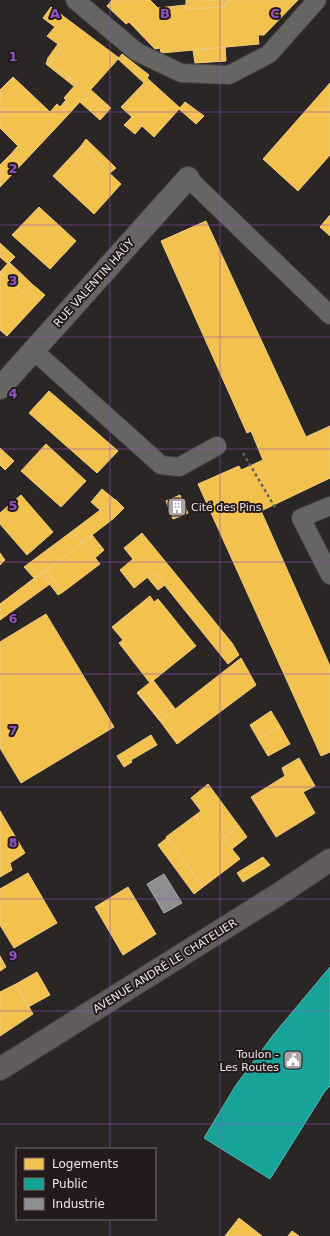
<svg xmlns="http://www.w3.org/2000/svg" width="330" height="1236" viewBox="0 0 330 1236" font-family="'DejaVu Sans',sans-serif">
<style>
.homes{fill:#f2c14e;stroke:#f0cc7c}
.public{fill:#17a398;stroke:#57b7b0}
.industry{fill:#8d8d92;stroke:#aaa8ac}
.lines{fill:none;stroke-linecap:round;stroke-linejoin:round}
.lane-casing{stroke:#454242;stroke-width:20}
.street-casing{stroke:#454242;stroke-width:24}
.secondary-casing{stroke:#454242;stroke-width:24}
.path{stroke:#636161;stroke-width:2.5;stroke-dasharray:3 3;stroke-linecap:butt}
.lane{stroke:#676564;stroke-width:18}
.street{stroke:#676564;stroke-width:22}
.secondary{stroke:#615d5d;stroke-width:22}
.grid{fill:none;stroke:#9251c7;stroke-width:1;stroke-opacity:0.55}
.labels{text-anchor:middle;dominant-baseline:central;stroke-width:4;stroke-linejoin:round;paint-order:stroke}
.street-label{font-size:11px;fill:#ede6e7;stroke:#241a1b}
.poi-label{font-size:11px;fill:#ede6e7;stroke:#241a1b;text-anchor:start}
.grid-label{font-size:13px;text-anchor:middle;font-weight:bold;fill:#9251c7;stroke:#241a1b;stroke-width:4;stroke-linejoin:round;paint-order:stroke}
</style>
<rect width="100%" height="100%" fill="#2b2626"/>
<!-- homes -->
<path class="homes" d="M112,0H150L158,8L186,5V9L225,7V0H298L264,35H258L259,44L161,53L160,48L155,49L129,22L126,24L107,6Z
M186,0H224L225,7L186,9Z
M51,7L119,58L68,115L60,107L66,100L64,98L77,83L50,63L62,47L47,36L55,27L43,18Z
M58,44L62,47L50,63L77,83L75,87L46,64L48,58Z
M225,47L226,61L195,63L193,50Z
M122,54L149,75L147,78L180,108L154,137L142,126L135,134L124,125L132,117L121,107L144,83L118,59Z
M13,77L50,112L57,104L68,115L21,165L10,155L18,146L0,128V90Z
M330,83V155L298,191L263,159Z
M91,90L111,108L100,120L80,102Z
M185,102L204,116L196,124L179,109Z
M86,139L116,168L110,173L81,146Z
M81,146L121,184L94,214L53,176Z
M10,155L21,165L0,187V165Z
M39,207L76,241L50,269L12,235Z
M330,215V236L320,227Z
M206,221L306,437L330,426V478L261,511L330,666V752L321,756L198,484L239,466L241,470L263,460L251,431L247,433L161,241Z
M0,243L15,257L8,264L0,257Z
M9,262L32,284L23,293L0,272Z
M0,272L23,293L32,284L45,295L7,336L0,330Z
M49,391L118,451L97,473L29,413Z
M46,444L86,481L61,507L21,471Z
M0,448L14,461L5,470L0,465Z
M102,489L114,499L100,510L91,502Z
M21,495L53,532L27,555L0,524V513Z
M180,495L188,513L173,519L166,501Z
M115,499L124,508L114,518L83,542L71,532Z
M71,532L83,542L35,579L24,567Z
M142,533L232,643L239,655L228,664L154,572L134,588L120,570L133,559L124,548Z
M92,535L104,550L95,558L83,542Z
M83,542L100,564L63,592L46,570Z
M0,553L5,560L0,565Z
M46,570L63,592L58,595L41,573Z
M154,572L165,585L158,590L147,577Z
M41,573L50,584L0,620V604Z
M150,596L154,602L158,599L196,646L150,683L119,643L123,640L112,627Z
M46,614L114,727L21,783L0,748V642Z
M241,658L256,685L177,744L160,721Z
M153,680L173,706L157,717L138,692Z
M138,692L157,717L160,721L137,693Z
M173,706L175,709L160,721L157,717Z
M271,711L280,726L258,739L250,725Z
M280,726L290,744L268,756L258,739Z
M151,735L157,745L131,760L132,762L124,767L117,756Z
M299,758L315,786L303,792L315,813L276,837L251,797L285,776L282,768Z
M208,784L239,826L223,838L240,859L203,887L166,837L201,811L191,798Z
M0,811L25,853L10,863L12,870L0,877Z
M239,826L247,837L232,849L223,838Z
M167,838L203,887L194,894L158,845Z
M263,857L270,865L243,882L237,873Z
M28,873L57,923L14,948L0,925V889Z
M128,887L156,934L123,955L95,907Z
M0,956L6,967L0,971Z
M37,972L50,995L28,1007L16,984Z
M16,984L33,1014L0,1036V992Z
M239,1218L262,1236H225Z
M292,1231L299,1236H288Z"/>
<!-- public -->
<path class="public" d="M330,967V1086L325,1091L270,1179L204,1138L236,1085L274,1034Z"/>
<!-- industry -->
<path class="industry" d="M164,874L182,903L164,913L147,884Z"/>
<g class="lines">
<!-- lane casing -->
<g class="lane-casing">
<path id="lane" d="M75,0L137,52L181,73L229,75L269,54L317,0
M188,178L330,315
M34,351L161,465L179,467L217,446
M330,506L301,518L330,575"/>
</g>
<!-- street casing -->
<g class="street-casing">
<path id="street" d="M0,388L188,178"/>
</g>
<!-- secondary casing -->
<g class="secondary-casing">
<path id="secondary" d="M0,1069L282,892L330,860"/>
</g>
<!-- path -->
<path class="path" d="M243,453L276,509"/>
<!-- lane -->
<use href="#lane" class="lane"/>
<!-- street -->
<use href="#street" class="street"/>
<!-- secondary -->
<use href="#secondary" class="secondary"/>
</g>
<!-- grid -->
<path class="grid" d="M110,0V1149M220,0V1236M0,112H330M0,225H330M0,337H330M0,449H330M0,562H330M0,674H330M0,787H330M0,899H330M0,1011H330M0,1124H330M110,1219V1236"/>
<!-- icons -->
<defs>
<g id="building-square" transform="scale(1)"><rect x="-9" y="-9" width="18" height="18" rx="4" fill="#a9a3a3" stroke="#241a1b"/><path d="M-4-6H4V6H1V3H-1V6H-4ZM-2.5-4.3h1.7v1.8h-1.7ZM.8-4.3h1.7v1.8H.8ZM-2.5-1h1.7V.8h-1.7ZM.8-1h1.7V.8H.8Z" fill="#fff"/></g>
<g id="civic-square" transform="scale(1)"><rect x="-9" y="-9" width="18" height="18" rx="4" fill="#a9a3a3" stroke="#241a1b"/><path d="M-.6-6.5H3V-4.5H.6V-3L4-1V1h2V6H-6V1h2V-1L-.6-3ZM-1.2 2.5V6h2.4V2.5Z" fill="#fff"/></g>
</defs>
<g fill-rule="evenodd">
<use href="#building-square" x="177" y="507"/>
<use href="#civic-square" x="293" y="1060"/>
</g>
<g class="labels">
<!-- street labels -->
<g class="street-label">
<text transform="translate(94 283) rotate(-48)">RUE VALENTIN HAÜY</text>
<text transform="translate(165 966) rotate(-32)">AVENUE ANDRÉ LE CHATELIER</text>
</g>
<!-- poi labels -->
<g class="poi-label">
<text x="191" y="507">Cité des Pins</text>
<text x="279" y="1054" text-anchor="end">Toulon -<tspan x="279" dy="13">Les Routes</tspan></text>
</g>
</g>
<g class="grid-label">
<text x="55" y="18">A</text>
<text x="165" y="18">B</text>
<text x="275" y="18">C</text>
<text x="13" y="61">1</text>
<text x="13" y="173">2</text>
<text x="13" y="285">3</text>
<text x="13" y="398">4</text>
<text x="13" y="510">5</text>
<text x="13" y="623">6</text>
<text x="13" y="735">7</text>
<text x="13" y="847">8</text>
<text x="13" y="960">9</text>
</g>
<!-- legend -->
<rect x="16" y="1148" width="140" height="72" fill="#241a1b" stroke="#746c6d"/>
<rect x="24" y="1158" width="20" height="12" fill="#f2c14e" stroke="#746c6d"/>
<text x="52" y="1168" font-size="12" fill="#ede6e7">Logements</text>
<rect x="24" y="1178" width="20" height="12" fill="#17a398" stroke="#746c6d"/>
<text x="52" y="1188" font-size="12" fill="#ede6e7">Public</text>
<rect x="24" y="1198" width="20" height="12" fill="#8d8d92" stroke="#746c6d"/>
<text x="52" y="1208" font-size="12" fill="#ede6e7">Industrie</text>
</svg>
